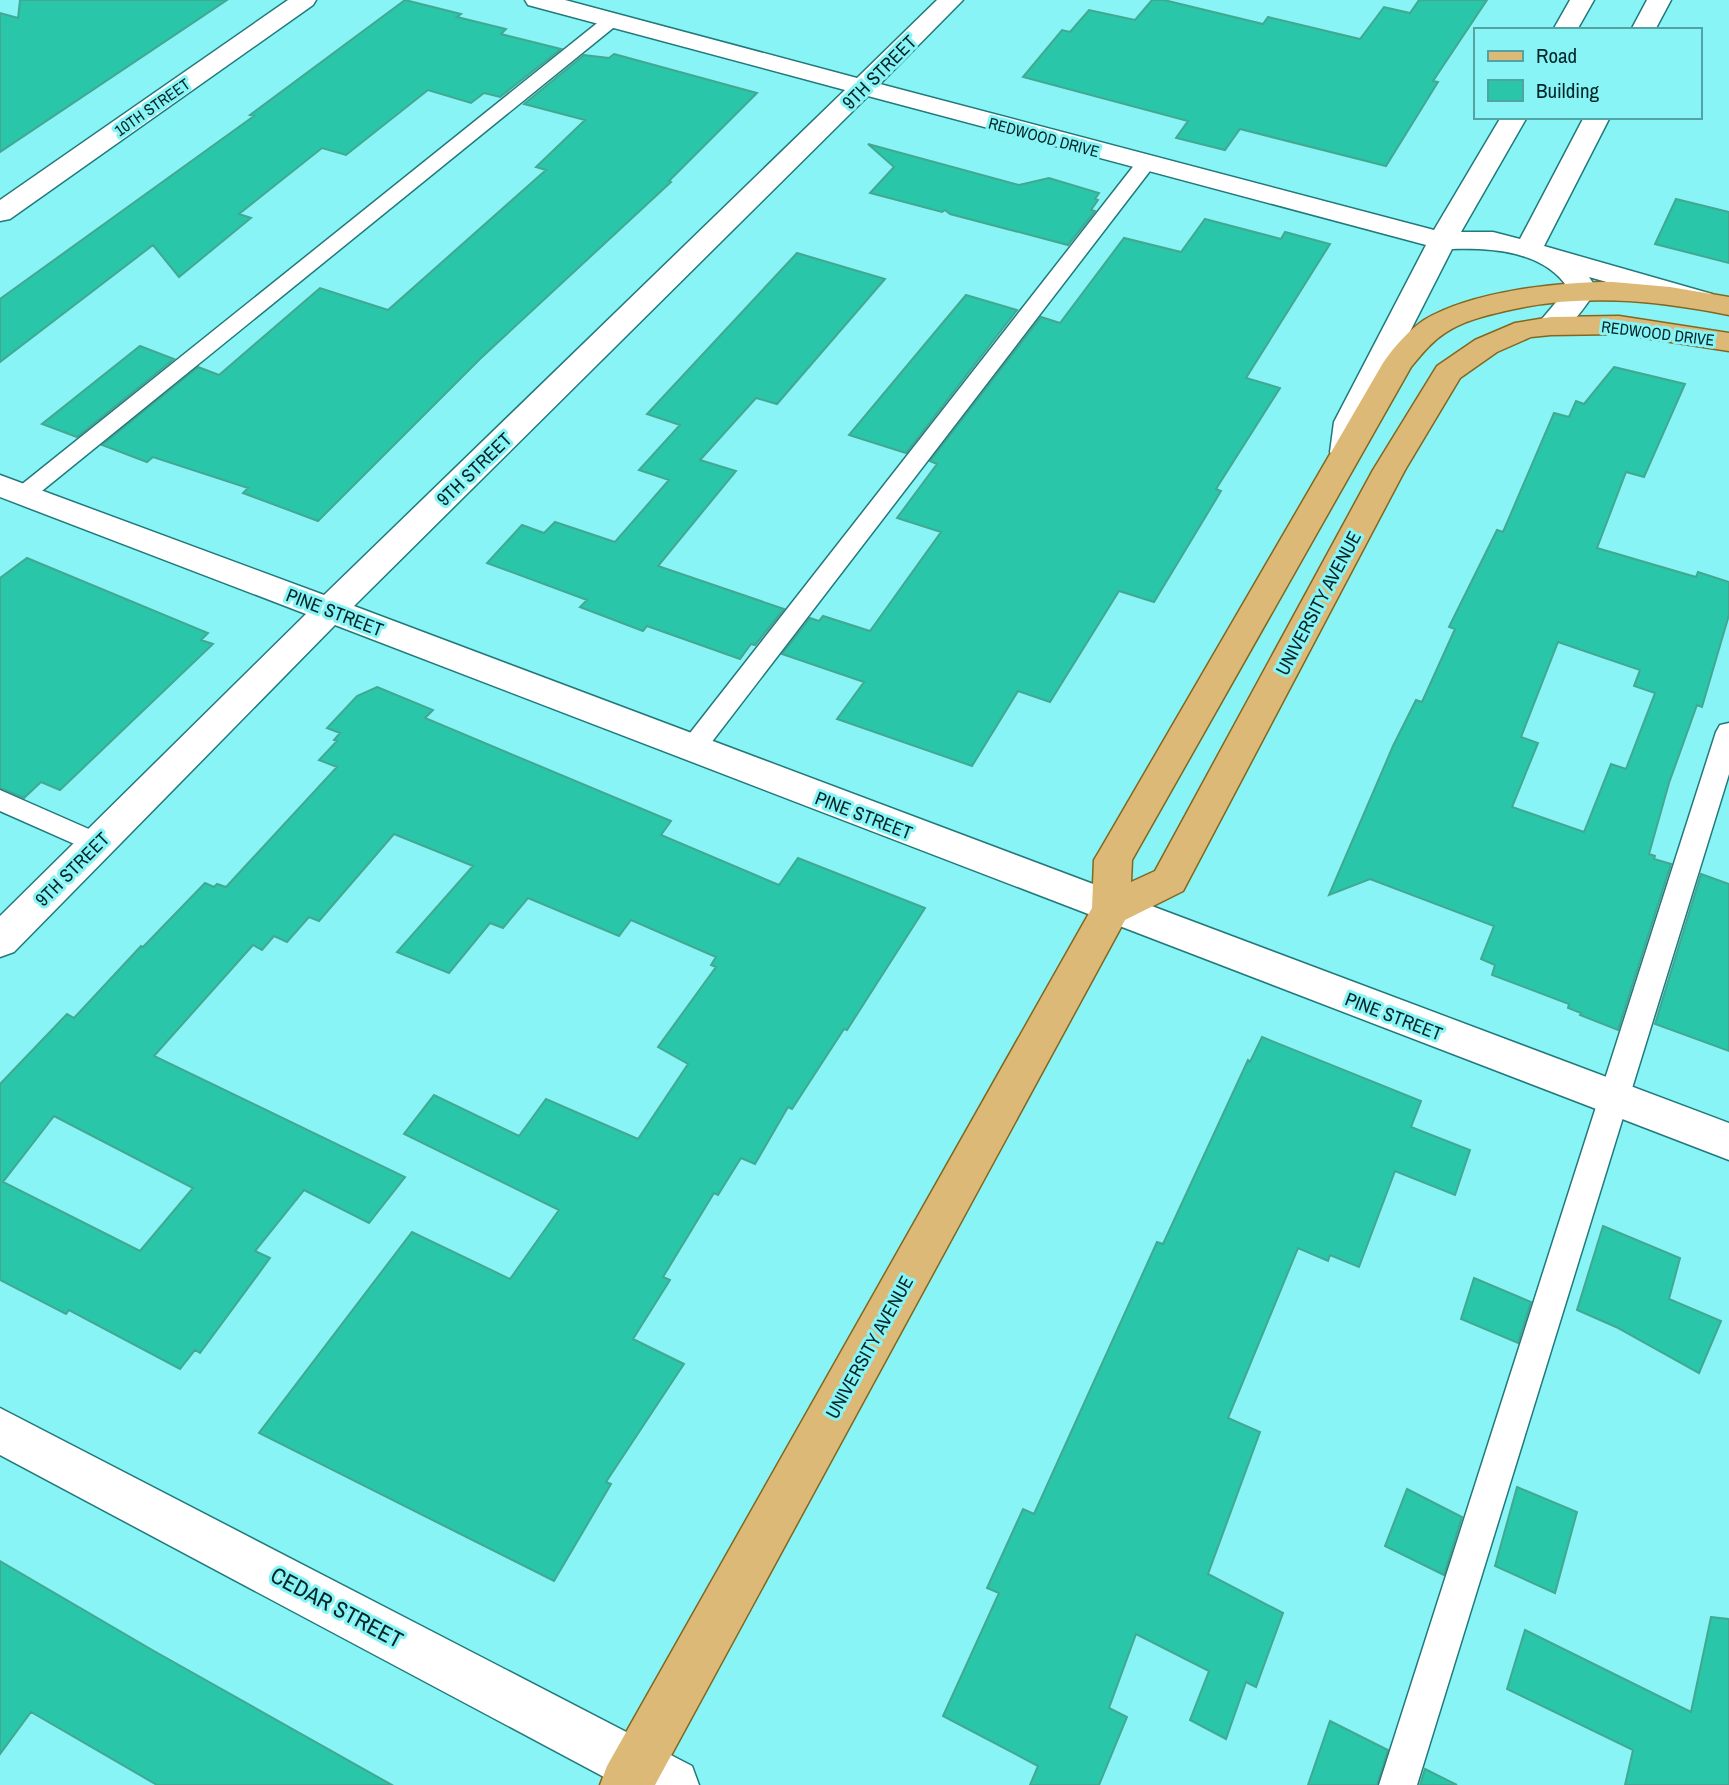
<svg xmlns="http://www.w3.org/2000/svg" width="1729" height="1785" viewBox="0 0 1729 1785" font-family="'Archivo Narrow',sans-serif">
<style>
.building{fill:#29c6aa;stroke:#42a892;stroke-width:2;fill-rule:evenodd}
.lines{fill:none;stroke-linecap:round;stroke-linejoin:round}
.service-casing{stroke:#22797b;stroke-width:3}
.minor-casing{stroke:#22797b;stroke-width:3}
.primary-casing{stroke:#816720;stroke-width:3}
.service{fill:#fff;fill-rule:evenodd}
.minor{fill:#fff;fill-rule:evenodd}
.primary{fill:#dcb977;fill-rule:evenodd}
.labels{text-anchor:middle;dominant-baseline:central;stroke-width:6;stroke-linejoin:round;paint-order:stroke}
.far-street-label{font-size:16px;fill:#032728;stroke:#89f4f6}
.street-label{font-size:19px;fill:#032728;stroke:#89f4f6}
.near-street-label{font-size:23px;fill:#032728;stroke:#89f4f6}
</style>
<rect width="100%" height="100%" fill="#89f4f6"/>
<!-- building -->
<path class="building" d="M20,0H227L0,152V13L18,18Z
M405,0L461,14L457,17L506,29L501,34L561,49L500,97L484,93L471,103L428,90L346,155L322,148L239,214L251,218L179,277L153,245L0,362V299L254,116L250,115Z
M1152,0H1164L1263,24L1268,17L1360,39L1384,7L1410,13L1419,0H1487L1433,81L1438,82L1386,166L1240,129L1225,150L1176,138L1188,121L1023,77L1062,30L1070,32L1089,10L1135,20Z
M614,54L757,93L669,181L671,182L481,358L318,521L243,493L248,488L153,457L147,462L102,445L198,367L219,375L320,288L388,310L546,170L536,167L585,120L524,104L584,55L609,58Z
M868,144L1019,185L1049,178L1099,193L1095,199L1098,200L1091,210L1095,211L1068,245L950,214L945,210L942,212L870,193L894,167Z
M1676,199L1729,212V263L1655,244Z
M1205,219L1281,239L1285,232L1330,244L1246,378L1280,388L1216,489L1221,491L1154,602L1119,591L1050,702L1018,691L972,766L837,719L864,682L782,654L810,618L819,621L823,616L870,631L941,532L897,518L937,464L930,461L1041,317L1060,323L1124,238L1181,252Z
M797,253L885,279L777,404L756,398L700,460L736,471L658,566L784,609L755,645L751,644L740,659L647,626L643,631L580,607L587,600L487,563L522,525L544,533L555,522L615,542L669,480L639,470L680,425L647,414Z
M966,295L1017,310L906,453L849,435Z
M140,346L174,359L77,437L42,424Z
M1614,367L1685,384L1644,477L1626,472L1597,548L1696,577L1698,572L1729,582V615L1702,707L1697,705L1669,783L1649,854L1655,856L1654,859L1671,864L1618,1030L1580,1015L1581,1013L1568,1008L1569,1004L1492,975L1495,965L1481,959L1494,926L1370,879L1329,895L1393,746L1416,700L1422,702L1455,629L1449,627L1497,530L1503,532L1554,413L1569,417L1576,401L1584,404ZM1558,642L1640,670L1634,686L1655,693L1626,769L1611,764L1584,832L1512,807L1538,743L1521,737Z
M27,558L208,633L201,640L213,644L60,790L41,782L24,798L0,788V578Z
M377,687L433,710L425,718L671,821L661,835L779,885L798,858L925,908L847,1030L844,1029L792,1109L788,1107L755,1164L741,1158L718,1195L714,1193L663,1277L670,1280L633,1339L684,1364L606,1482L611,1484L554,1581L259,1433L412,1232L510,1279L559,1210L404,1134L434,1095L519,1136L546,1099L638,1139L688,1064L658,1047L716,967L711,965L716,957L631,920L619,936L528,898L503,928L490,923L449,973L397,952L473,866L394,834L319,921L309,917L287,942L274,936L262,950L253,945L154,1056L405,1177L369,1223L304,1190L255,1251L270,1258L200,1353L195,1350L180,1369L69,1310L66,1314L0,1280V1084L67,1014L74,1018L141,946L143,947L205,883L214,887L217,884L226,887L337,767L319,760L337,741L334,740L340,733L327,728L357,696ZM54,1116L193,1188L140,1251L3,1182Z
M1701,874L1729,884V1051L1655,1024Z
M1262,1037L1421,1101L1411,1127L1470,1150L1455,1195L1395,1171L1359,1267L1330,1255L1328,1261L1298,1248L1228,1418L1260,1432L1208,1574L1283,1613L1256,1687L1246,1682L1226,1739L1190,1720L1209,1671L1136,1634L1109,1708L1127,1717L1099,1785H1030L1038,1766L943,1716L999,1593L987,1588L1023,1509L1034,1514L1157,1242L1163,1244L1248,1060L1250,1062Z
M1603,1226L1680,1258L1669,1299L1721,1321L1699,1373L1616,1327L1577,1310Z
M1474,1278L1531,1302L1518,1343L1461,1319Z
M1517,1487L1577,1512L1555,1593L1495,1566Z
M1407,1489L1462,1517L1444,1575L1385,1546Z
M0,1561L154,1651L392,1785H157L31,1712L0,1754Z
M1711,1617L1729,1619V1785H1625L1633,1750L1507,1689L1525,1630L1691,1712Z
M1330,1721L1388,1750L1377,1785H1308Z
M1425,1769L1457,1785H1420Z"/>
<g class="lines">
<!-- service casing -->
<g class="service-casing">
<path id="service" d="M612,15L621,20L618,24L32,499L24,502L16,499L12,494L16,489L606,16Z
M1146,157L1156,163L1153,167L701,756L692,759L683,756L679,749L683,742L1139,159Z
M1729,723V774L1417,1785H1379L1716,732L1720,725Z
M0,790L107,837L111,844L107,851L97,854L0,811Z"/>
</g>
<!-- minor casing -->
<g class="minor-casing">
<path id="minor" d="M288,0H316L313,5L10,219L0,221V200Z
M525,0H565L857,78L937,0H963L880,84L1434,230L1501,117H1527L1461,232H1493L1520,239L1584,117H1610L1544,246L1712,294L1716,300L1712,306L1702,309L1589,277L1597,289C1584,308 1566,339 1541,332L1536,326L1568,288C1544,251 1493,248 1452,249L1364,422L1362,452L1357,459L1346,462L1335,459L1330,452L1334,422L1426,245L868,96L354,606L1729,1123V1160L335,625L14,952L0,957V916L306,614L0,497V475L324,595L845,90L528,5Z
M1570,0H1594L1577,30H1553Z
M1647,0H1671L1655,30H1631Z
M0,1408L692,1766L699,1785H619L0,1455Z"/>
</g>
<!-- primary casing -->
<g class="primary-casing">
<path id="primary" d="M1613,282L1670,287L1729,297V315C1653,300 1581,293 1505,311C1484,316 1463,321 1445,333C1431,342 1421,355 1411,367L1132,860L1131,882L1155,871L1373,470L1437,366L1475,340L1515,323L1551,317L1619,316L1729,333V351L1619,334L1551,335L1531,337L1497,352L1460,378L1405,470L1183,891L1125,920L655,1785H600L607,1766L1092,908L1094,860L1100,850L1383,363C1394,347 1408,331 1424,320C1472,291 1558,282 1613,282Z"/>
</g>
<!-- service -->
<use href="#service" class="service"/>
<!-- minor -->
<use href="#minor" class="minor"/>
<!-- primary -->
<use href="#primary" class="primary"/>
</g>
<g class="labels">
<!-- far-street labels -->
<g class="far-street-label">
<text transform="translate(152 107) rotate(-35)">10TH STREET</text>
<text transform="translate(1044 137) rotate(15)">REDWOOD DRIVE</text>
<text transform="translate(1658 333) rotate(7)">REDWOOD DRIVE</text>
</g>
<!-- street labels -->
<g class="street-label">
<text transform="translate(879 72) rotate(-45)">9TH STREET</text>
<text transform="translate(474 469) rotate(-44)">9TH STREET</text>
<text transform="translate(1318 603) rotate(-62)">UNIVERSITY AVENUE</text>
<text transform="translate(335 612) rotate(21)">PINE STREET</text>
<text transform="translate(864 815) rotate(21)">PINE STREET</text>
<text transform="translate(72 869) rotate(-45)">9TH STREET</text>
<text transform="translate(1394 1016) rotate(21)">PINE STREET</text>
<text transform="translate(869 1347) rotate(-61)">UNIVERSITY AVENUE</text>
</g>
<!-- near-street labels -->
<g class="near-street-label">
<text transform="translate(337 1607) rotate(28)">CEDAR STREET</text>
</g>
</g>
<!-- legend -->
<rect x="1474" y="28" width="228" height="91" fill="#89f4f6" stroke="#53a2a4" stroke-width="2"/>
<rect x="1488" y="51" width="35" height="10" fill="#dcb977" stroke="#53a2a4" stroke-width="2"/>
<text x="1536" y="63" font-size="21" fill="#032728">Road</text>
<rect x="1488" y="80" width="35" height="21" fill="#29c6aa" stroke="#53a2a4" stroke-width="2"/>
<text x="1536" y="98" font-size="21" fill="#032728">Building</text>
</svg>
